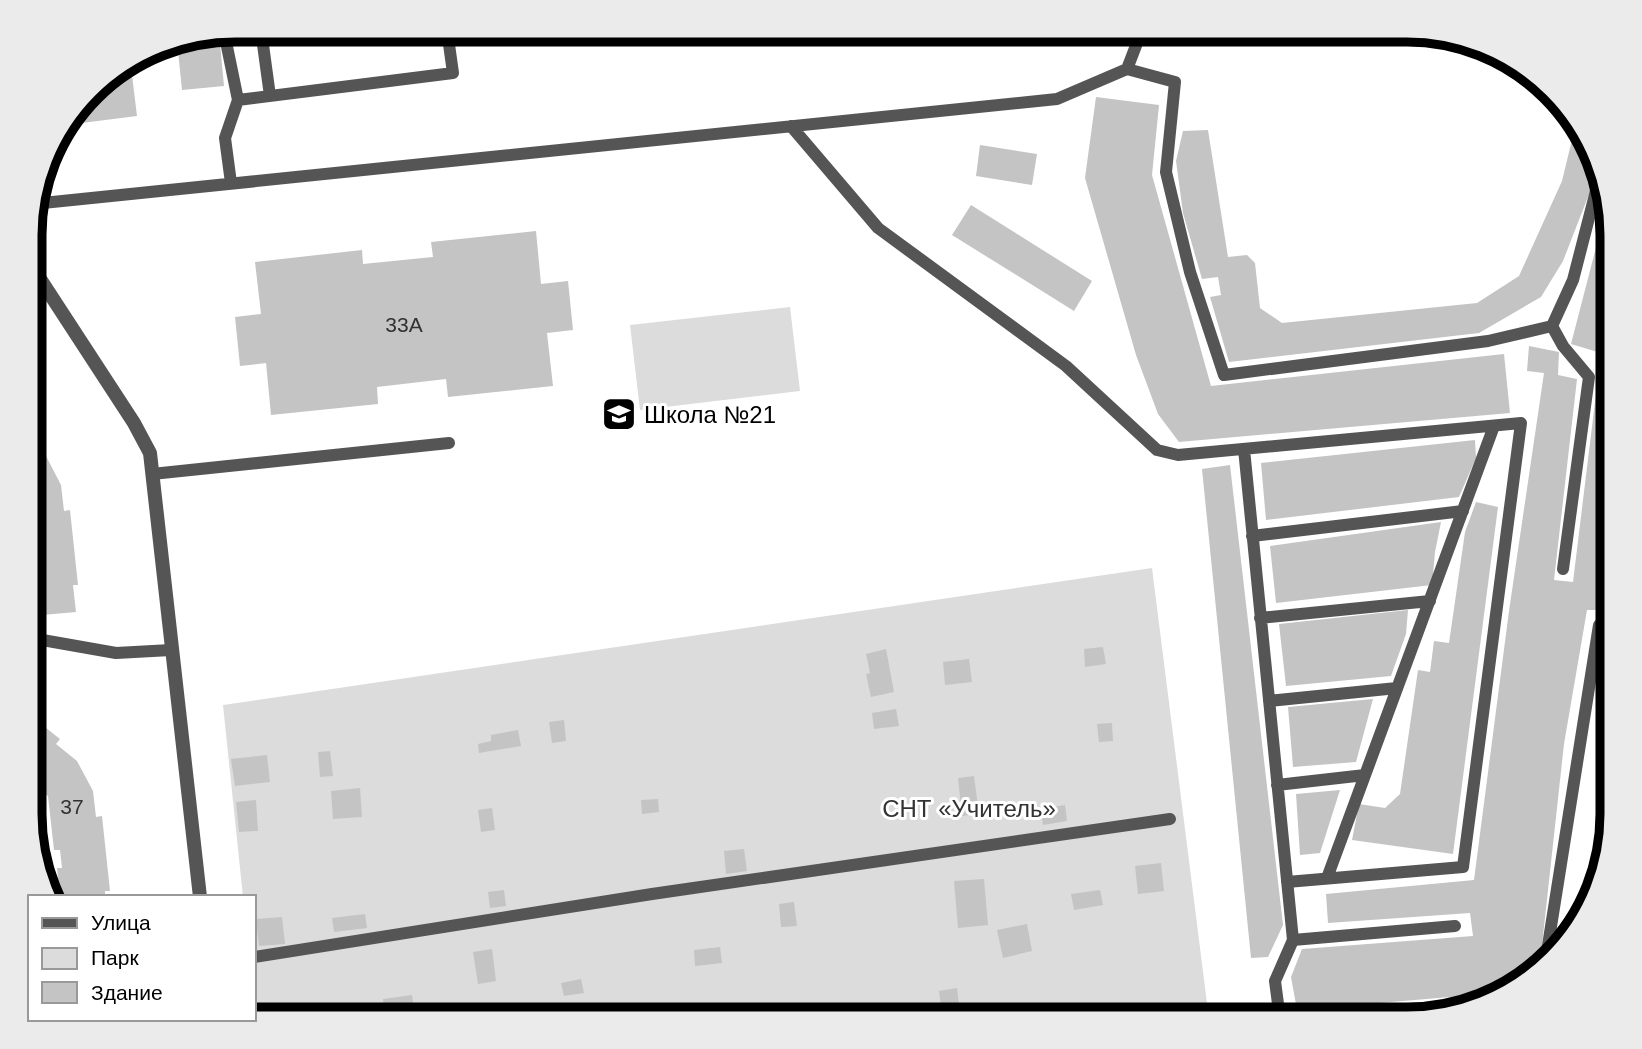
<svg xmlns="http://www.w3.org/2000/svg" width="1642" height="1049" viewBox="0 0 1642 1049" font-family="Arial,sans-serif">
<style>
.green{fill:#dcdcdc}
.building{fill:#c4c4c4}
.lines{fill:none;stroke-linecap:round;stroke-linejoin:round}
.lane{stroke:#555;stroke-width:12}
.street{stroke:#555;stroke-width:14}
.labels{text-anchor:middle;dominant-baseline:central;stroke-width:6;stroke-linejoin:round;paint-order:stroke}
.number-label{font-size:21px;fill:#313131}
.poi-label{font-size:24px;fill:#000;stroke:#fff;text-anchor:start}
.park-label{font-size:24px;fill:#333;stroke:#fff}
.rim{fill:none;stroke:#000;stroke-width:9}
</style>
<rect width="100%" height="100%" fill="#fff"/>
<!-- green -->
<path class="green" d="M790,307L800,391L640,410L630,325Z
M1152,568L1209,1019H255L254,897H243L223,705Z"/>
<!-- building -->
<path class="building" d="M219,33L224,86L182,90L177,41Z
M132,75L137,116L66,125L99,81L103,79Z
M1096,97L1159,105L1152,175L1211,386L1504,354L1510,413L1179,442L1158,414L1136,355L1085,178Z
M1576,123L1585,133L1596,168L1591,189L1563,261L1541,297L1479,333L1229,362L1210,297L1221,295L1218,277L1202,279L1183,213L1176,161L1183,131L1208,130L1228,257L1247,255L1255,263L1260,308L1282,323L1477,303L1519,276L1562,181Z
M980,145L1037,154L1032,185L976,176Z
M971,205L1092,281L1074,311L952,235Z
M1607,205L1612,222V588L1603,586L1602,610H1587L1564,744L1540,963L1509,992L1297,1010L1291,977L1302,949L1473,936L1470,913L1328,923L1326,894L1474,880L1509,611L1544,373L1527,371L1529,346L1559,352L1558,375L1577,379L1554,580L1573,582L1601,353L1571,344Z
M536,231L541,284L568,281L573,330L547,333L553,386L448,397L446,379L377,387L378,404L271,415L266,363L240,366L235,317L261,314L255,262L362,250L363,264L433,257L431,242Z
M1475,440L1476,458L1459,497L1266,520L1261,463Z
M31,443L45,454L61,485L64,511L70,510L78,585H73L76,612L31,616Z
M1230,465L1283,925L1268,957L1251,958L1202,469Z
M1476,502L1498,507L1453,854L1352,840L1359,804L1385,808L1400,794L1418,670L1430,672L1434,641L1449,643L1465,532Z
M1441,522L1435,552L1432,585L1276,603L1270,546Z
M1408,610L1406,634L1391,676L1286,686L1279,624Z
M1103,647L1106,664L1085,667L1084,649Z
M886,649L894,692L871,697L866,674L870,673L866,654Z
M969,659L972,682L945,685L943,662Z
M1373,699L1356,762L1293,767L1288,707Z
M896,709L899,726L874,729L872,713Z
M31,716L60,739L56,744L77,761L93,791L96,817L102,816L110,891H105V897H60L57,868H62L60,850H54L48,796L31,782Z
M564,720L566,741L552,743L549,722Z
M1112,723L1113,741L1099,742L1097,724Z
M518,730L521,746L479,753L478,744L491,741V735Z
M330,751L333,776L320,777L318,752Z
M267,755L270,782L235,786L231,759Z
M974,776L979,814L962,816L958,778Z
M360,788L362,817L333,819L331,791Z
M1340,790L1320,853L1300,855L1296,794Z
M658,799L659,812L642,814L641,800Z
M256,800L258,831L239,832L236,802Z
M1065,805L1067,821L1043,825L1041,809Z
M492,808L495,830L481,832L478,810Z
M744,849L747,871L726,874L724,851Z
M1161,863L1164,891L1138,894L1135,866Z
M984,879L988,925L958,928L954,881Z
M504,890L506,906L490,908L488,892Z
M1100,890L1103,905L1074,910L1071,894Z
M794,902L797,926L781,927L779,904Z
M365,914L367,928L334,932L332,918Z
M282,917L285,944L259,946L256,919Z
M1027,924L1032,951L1003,958L997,930Z
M720,947L722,963L695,966L694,950Z
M492,949L496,981L478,984L473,952Z
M581,979L584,993L564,996L561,983Z
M957,988L960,1012L942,1014L939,991Z
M412,995L415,1017L385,1019L383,999Z
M1179,1004L1181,1019H1156L1154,1007Z
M1140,1006L1141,1019H1128L1127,1008Z"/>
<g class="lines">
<!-- lane -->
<path class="lane" d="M261,30L270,96
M224,32L238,100L225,138L231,183
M1127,69L1175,82L1166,172L1190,272L1224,375L1488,341L1552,326L1573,280L1599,179
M238,100L453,73L447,30
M791,126L878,228L1066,366L1157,450L1178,455L1521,423L1463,867L1287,882
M33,204L1057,99L1127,69L1142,30
M1552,326L1563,346L1589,377L1563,569
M1244,449L1293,940L1275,981L1280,1019
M152,474L449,443
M1252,536L1463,511
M1260,618L1430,601
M31,638L116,653L171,650
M1269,701L1397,688
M1277,785L1365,775
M1327,878L1494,426
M1293,940L1455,926
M254,957L652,894L1170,819
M1546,958L1599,625"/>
<!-- street -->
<path class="street" d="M31,265L134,423L150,453L200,897"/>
</g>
<!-- icons -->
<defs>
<g id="school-square" transform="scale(1.75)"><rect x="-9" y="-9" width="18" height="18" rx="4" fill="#000" stroke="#fff"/><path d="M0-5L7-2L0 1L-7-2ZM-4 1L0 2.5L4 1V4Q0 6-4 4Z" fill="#fff"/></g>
</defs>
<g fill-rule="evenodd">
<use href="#school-square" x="619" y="414"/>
</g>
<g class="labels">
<!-- number labels -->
<g class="number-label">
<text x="404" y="324">33А</text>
<text x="72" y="806">37</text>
</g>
<!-- poi labels -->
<g class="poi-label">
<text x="644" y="414">Школа №21</text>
</g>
<!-- park labels -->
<g class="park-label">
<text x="969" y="808">СНТ «Учитель»</text>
</g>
</g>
<!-- crop -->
<path d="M0 0H1642V1049H0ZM235 42H1407A193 193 0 0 1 1600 235V814A193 193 0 0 1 1407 1007H235A193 193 0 0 1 42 814V235A193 193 0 0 1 235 42Z" fill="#ebebeb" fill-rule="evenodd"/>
<path class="rim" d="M235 42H1407A193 193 0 0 1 1600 235V814A193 193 0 0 1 1407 1007H235A193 193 0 0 1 42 814V235A193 193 0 0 1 235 42Z"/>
<!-- legend -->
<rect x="28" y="895" width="228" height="126" fill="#ffffff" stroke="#999999" stroke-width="2"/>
<rect x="42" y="918" width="35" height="10" fill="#555555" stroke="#999999" stroke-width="2"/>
<text x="91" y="930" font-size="21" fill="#000000">Улица</text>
<rect x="42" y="948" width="35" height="21" fill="#dcdcdc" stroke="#999999" stroke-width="2"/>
<text x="91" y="965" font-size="21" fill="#000000">Парк</text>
<rect x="42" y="982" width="35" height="21" fill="#c4c4c4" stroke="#999999" stroke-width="2"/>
<text x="91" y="1000" font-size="21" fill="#000000">Здание</text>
</svg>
